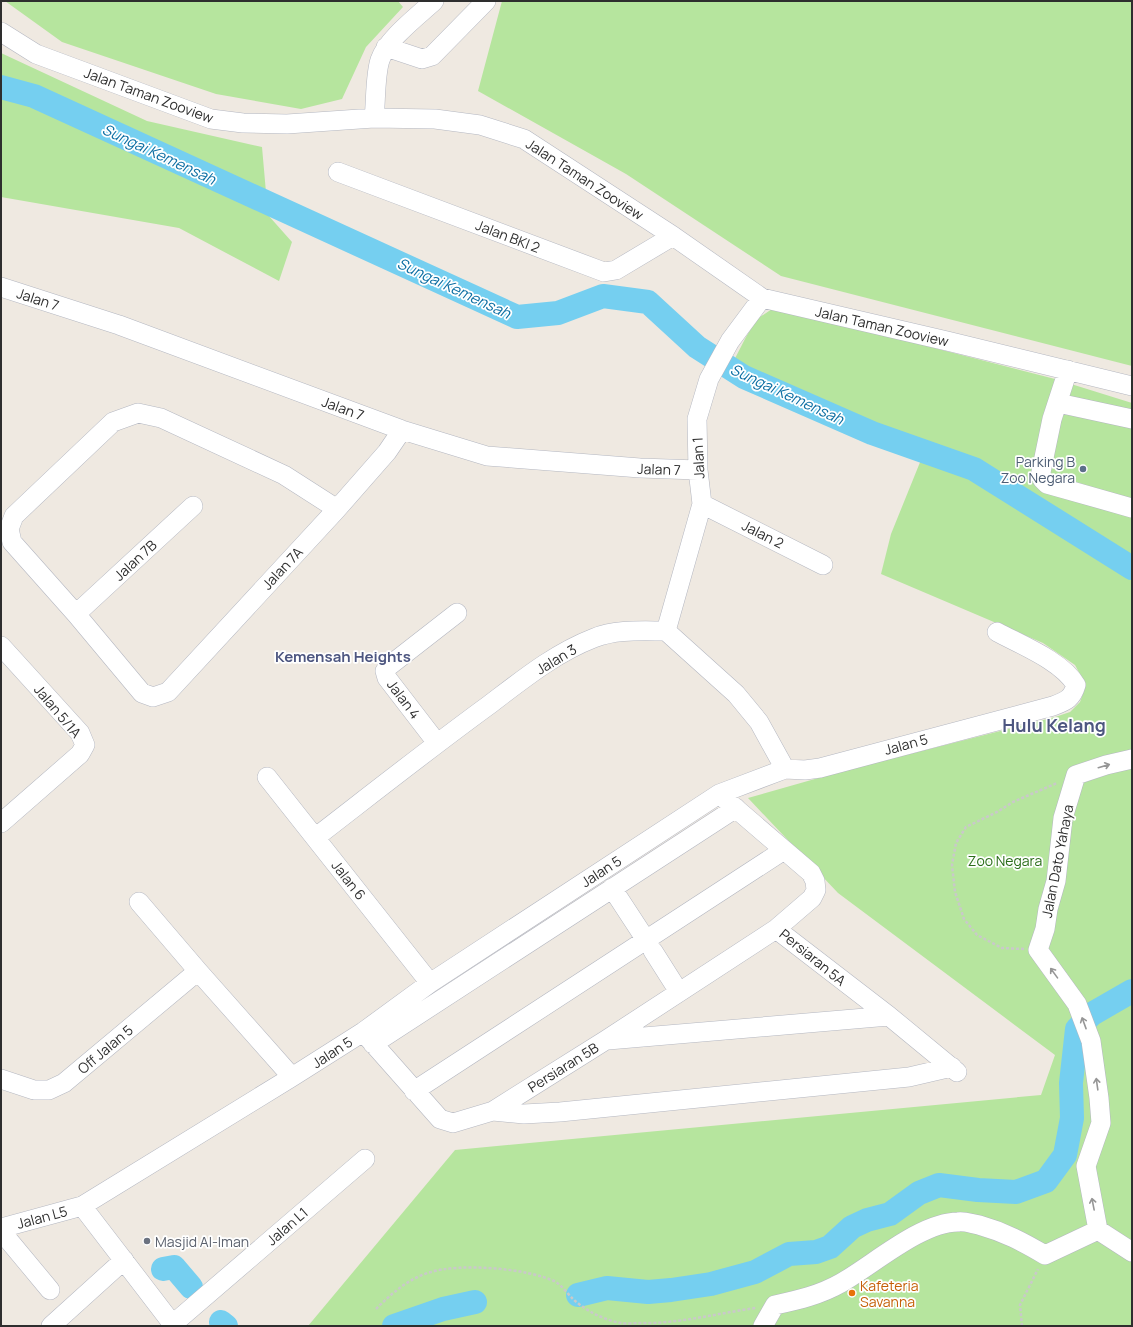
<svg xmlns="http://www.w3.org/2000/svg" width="1133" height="1327" viewBox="0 0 1133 1327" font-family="Manrope,sans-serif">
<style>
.green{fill:#b6e59e}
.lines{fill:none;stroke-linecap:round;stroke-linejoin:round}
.river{stroke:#75cff0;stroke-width:24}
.minor-casing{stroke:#b4b7c1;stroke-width:20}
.path{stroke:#c9c9c9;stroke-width:2.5;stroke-dasharray:3 2;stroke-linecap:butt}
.minor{stroke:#fff;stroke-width:19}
.oneway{stroke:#969696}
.service-dot{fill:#5c6f8a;stroke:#fff;stroke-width:1.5}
.worship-dot{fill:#6b7280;stroke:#fff;stroke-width:1.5}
.food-dot{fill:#e8710a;stroke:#fff;stroke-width:1.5}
.labels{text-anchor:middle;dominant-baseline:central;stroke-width:3.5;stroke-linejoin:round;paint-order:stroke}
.street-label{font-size:14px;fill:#2e2e2e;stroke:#fff}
.service-label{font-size:14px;fill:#4e5e75;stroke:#fff;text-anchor:end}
.park-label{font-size:14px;fill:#2c6e1b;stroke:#fff}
.worship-label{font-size:14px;fill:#5b616d;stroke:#fff;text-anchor:start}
.food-label{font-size:14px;fill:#c56008;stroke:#fff;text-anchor:start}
.water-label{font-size:15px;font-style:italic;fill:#0d6fa3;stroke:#fff}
.neighbourhood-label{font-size:15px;font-weight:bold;fill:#4d5680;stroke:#fff}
.district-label{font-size:18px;font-weight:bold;fill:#4d5680;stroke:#fff}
</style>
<rect width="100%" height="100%" fill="#efe9e1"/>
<!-- green -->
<path class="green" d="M5,1H398L403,7L366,47L342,99L301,109L216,94L62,42Z
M502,1H1132V366L781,276L626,174L478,91Z
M1,53L147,121L262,147L268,215L292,242L279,281L179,228L1,197Z
M772,309L798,313L1055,379L1132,403V1326H308L455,1150L1041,1095L1055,1055L838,893L748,798L843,771L1055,717L1070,712L1080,702L1085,688L1082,678L1075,665L1043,643L881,574L891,534L927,445L794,402L728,372L746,337L757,319Z"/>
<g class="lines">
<!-- river -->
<path class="river" d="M1,87L34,96L517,317L558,313L603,296L648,302L697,347L744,377L872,433L974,469L1132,568
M163,1269L174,1267L191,1287
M578,1295L607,1288L648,1292L671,1290L711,1284L755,1272L789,1254L816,1252L830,1247L852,1227L867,1220L890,1214L919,1193L939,1185L978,1190L1016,1192L1046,1181L1065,1155L1072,1118L1071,1083L1077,1029L1092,1014L1132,991
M221,1322L226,1326
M394,1326L443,1309L475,1302"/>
<!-- minor casing -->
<g class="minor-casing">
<path id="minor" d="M1,32L36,54L211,119L243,123L287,124L374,118L435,119L480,125L524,139L673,236L762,298L947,341L1132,386
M386,47L422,59L432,56L486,1
M374,118C376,102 375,75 380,60C387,39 418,16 434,1
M338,172L604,272L616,270L673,236
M1,287L119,325L402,430L487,456L640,468L698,470
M1068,370L1052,419L1041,472L1042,479L1047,484L1132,508
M1058,403L1132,419
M702,504L823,565
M337,509L284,475L161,418L138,413L113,422L14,516L9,529L12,542L76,614L142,693L153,697L168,692L337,509L387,452L402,430
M76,614L193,506
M666,631L702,504L698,470L697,419L709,379L730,341L762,298
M1,646L80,733L85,745L80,754L1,823
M437,743L387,678L385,671L389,666L457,613
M1132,759L1106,765L1076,775L1063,818L1056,881L1048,909L1045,929L1038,950L1077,1004L1091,1041L1099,1098L1101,1123L1086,1166L1098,1230L1132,1252
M267,777L430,983
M316,837C373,793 430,748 489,705C522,680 555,653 594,638C616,629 642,631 666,631L736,694L759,722L785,769
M612,888L646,940
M139,902L198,971L292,1077
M776,929L889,1016L957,1072
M653,951L679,992
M363,1032L440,1119L453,1123L493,1111L606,1040L776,929L812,898L816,890L815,881L811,873L719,794
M608,1040L889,1016
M373,1044L736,808
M1,1079L34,1090H49L64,1083L198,971
M414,1091L784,850
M493,1111L524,1114L560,1112L909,1077L952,1067
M82,1206L174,1326
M1,1228L82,1206L292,1077L363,1032L430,983L719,794L785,769L805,770L820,768L1053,706C1066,701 1072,699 1076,685C1062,661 1021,645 997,632
M1,1231L50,1290
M173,1324L365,1159
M51,1326L124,1260
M763,1326L775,1305C798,1300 820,1295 841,1283C873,1265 921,1222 958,1222C965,1221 972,1224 979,1225C1004,1232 1023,1242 1045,1255L1098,1230"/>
</g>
<!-- path -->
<path class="path" d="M1024,949L1002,948L977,935L964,919L955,892L952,865L956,843L966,827L997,812L1013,802L1057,783
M376,1309C392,1293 409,1278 431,1272C460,1263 528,1268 556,1282C562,1286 568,1294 573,1299C586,1311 604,1320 621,1323C627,1324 634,1323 640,1323C679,1324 718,1313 756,1308
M1022,1326L1020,1305L1038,1269"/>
<!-- minor -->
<use href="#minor" class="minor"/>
</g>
<!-- one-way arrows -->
<defs><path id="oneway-shaft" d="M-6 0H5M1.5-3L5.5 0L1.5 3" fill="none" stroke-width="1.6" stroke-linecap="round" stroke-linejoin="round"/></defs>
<g class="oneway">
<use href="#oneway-shaft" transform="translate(1104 766) rotate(-16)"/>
<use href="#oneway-shaft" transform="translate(1054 973) rotate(-126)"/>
<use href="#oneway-shaft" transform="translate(1084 1023) rotate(-110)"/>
<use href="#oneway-shaft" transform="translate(1097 1084) rotate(-98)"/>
<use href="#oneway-shaft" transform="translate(1093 1204) rotate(-101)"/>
</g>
<!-- markers -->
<circle class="service-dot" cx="1083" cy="469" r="4"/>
<circle class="worship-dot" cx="147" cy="1241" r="4"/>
<circle class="food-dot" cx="852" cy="1293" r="4"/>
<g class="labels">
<!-- street labels -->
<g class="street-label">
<text transform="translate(149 95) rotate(20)">Jalan Taman Zooview</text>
<text transform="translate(585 179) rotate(33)">Jalan Taman Zooview</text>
<text transform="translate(508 236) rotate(21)">Jalan BKI 2</text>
<text transform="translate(38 299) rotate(18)">Jalan 7</text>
<text transform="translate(882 326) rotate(13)">Jalan Taman Zooview</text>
<text transform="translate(343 408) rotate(20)">Jalan 7</text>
<text transform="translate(698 458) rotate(-93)">Jalan 1</text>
<text transform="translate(659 469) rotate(2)">Jalan 7</text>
<text transform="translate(763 534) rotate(27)">Jalan 2</text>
<text transform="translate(135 560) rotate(-43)">Jalan 7B</text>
<text transform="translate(282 568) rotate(-47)">Jalan 7A</text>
<text transform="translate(556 659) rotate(-31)">Jalan 3</text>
<text transform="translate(404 699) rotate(53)">Jalan 4</text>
<text transform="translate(58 711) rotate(50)">Jalan 5/1A</text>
<text transform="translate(906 744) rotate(-15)">Jalan 5</text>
<text transform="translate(1057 861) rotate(-79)">Jalan Dato Yahaya</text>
<text transform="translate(601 871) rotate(-33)">Jalan 5</text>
<text transform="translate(349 880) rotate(52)">Jalan 6</text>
<text transform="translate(813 957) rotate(39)">Persiaran 5A</text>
<text transform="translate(105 1049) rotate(-40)">Off Jalan 5</text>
<text transform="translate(332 1052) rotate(-33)">Jalan 5</text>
<text transform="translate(563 1067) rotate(-32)">Persiaran 5B</text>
<text transform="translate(42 1217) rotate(-15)">Jalan L5</text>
<text transform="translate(287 1226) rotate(-41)">Jalan L1</text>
</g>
<!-- service labels -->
<g class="service-label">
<text x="1075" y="461">Parking B<tspan x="1075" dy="16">Zoo Negara</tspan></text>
</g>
<!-- park labels -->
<g class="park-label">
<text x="1005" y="860">Zoo Negara</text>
</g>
<!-- worship labels -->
<g class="worship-label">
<text x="155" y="1241">Masjid Al-Iman</text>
</g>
<!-- food labels -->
<g class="food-label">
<text x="860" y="1285">Kafeteria<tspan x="860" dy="16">Savanna</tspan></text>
</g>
<!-- water labels -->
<g class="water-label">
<text transform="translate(159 154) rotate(25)">Sungai Kemensah</text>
<text transform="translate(454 288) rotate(25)">Sungai Kemensah</text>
<text transform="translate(787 394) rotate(25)">Sungai Kemensah</text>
</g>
<!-- neighbourhood labels -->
<g class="neighbourhood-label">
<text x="343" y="656">Kemensah Heights</text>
</g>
<!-- district labels -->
<g class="district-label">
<text x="1054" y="725">Hulu Kelang</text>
</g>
</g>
<!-- border -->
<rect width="1133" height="1327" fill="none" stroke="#2e2e2e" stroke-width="4"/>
</svg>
